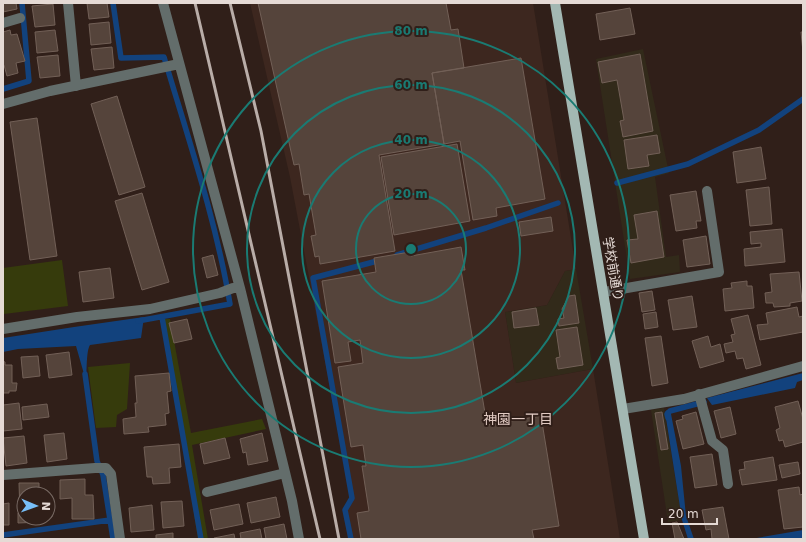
<svg xmlns="http://www.w3.org/2000/svg" width="806" height="542" viewBox="0 0 806 542" font-family="'DejaVu Sans','Noto Sans JP',sans-serif">
<style>
.commercial{fill:#322a1a}
.built{fill:#3d271f}
.green{fill:#363b0c}
.water{fill:#12427d}
.lines{fill:none;stroke-linecap:round;stroke-linejoin:round}
.stream{stroke:#12427d;stroke-width:5.5}
.building{fill:#55443b;stroke:#726057}
.minor{stroke:#636d6b;stroke-width:10}
.major{stroke:#a3b8b3;stroke-width:10}
.rail{stroke:#b9ada8;stroke-width:3}
.ring{fill:none;stroke:#1a7b73;stroke-width:2}
.labels{text-anchor:middle;dominant-baseline:central;stroke-width:4;stroke-linejoin:round;paint-order:stroke}
.street-label{font-size:13px;fill:#e5dad5;stroke:#301f19}
.neighbourhood-label{font-size:14px;fill:#e1cac2;stroke:#301f19}
.centre{fill:#1a7b73;stroke:#301f19;stroke-width:2}
.ring-label{font-size:12px;text-anchor:middle;font-weight:bold;fill:#1a7b73;stroke:#301f19;stroke-width:4;stroke-linejoin:round;paint-order:stroke}
</style>
<rect width="100%" height="100%" fill="#301f19"/>
<!-- commercial -->
<path class="commercial" d="M643,49L669,173L655,177L666,257L679,255L680,272L630,279L596,59Z
M576,269L593,369L516,383L505,312L547,305L565,271Z
M664,408L682,520L668,522L651,410Z"/>
<!-- built -->
<path class="built" d="M250,3H533L576,269L565,271L547,305L505,312L516,383L593,369L620,539H348L343,509L351,498L290,177Z"/>
<!-- green -->
<path class="green" d="M62,260L68,306L4,314L3,268Z
M161,319H170L191,433L262,419L266,429L192,445L208,539H198L179,418Z
M130,363L127,409L117,415L116,427L96,428L88,367Z"/>
<!-- water -->
<path class="water" d="M144,317L141,338L90,345C86,351 87,372 86,381L76,346L18,349L3,352V338L74,327Z
M803,373V380L797,382L795,388L712,405L707,398Z
M667,410L671,414L681,466L686,516L694,539H688L682,520L665,412Z
M803,530V539H751Z"/>
<g class="lines">
<!-- stream -->
<path class="stream" d="M113,3L121,58L164,57C188,138 216,220 230,304L138,321
M3,89L29,81L22,3
M617,183L688,164L759,130L803,99
M397,255L486,228L558,203
M162,317L201,539
M85,374L97,461L103,475L113,539
M668,418L667,414L670,411L704,402
M3,535L110,520
M351,539L345,510L352,498L313,278L381,260"/>
</g>
<!-- building -->
<path class="building" d="M3,3H16L17,9L3,12Z
M87,3H107L109,17L89,19Z
M258,3H446L451,30L458,29L464,68L432,73L444,144L379,155L395,251L320,264L319,256L315,257L311,236L316,235L309,194L304,195L299,164L294,165Z
M53,4L55,25L35,27L32,6Z
M630,8L635,34L600,40L596,14Z
M109,22L111,43L91,45L89,24Z
M10,30L11,35L17,34L25,61L16,63L18,73L7,76L4,65H3V32Z
M55,30L58,51L37,53L35,32Z
M801,32H803V52Z
M112,47L114,68L94,70L91,49Z
M640,54L653,131L623,137L620,121L624,120L617,80L602,83L598,62Z
M58,55L60,76L40,78L37,57Z
M521,58L545,199L496,208L497,216L473,220L460,141L444,144L432,73Z
M117,96L145,187L119,195L91,104Z
M37,118L57,256L30,260L10,122Z
M657,135L660,153L647,155L649,166L628,169L624,140Z
M457,144L470,221L394,235L381,157Z
M761,147L766,179L737,183L733,152Z
M769,187L772,224L750,226L746,190Z
M696,191L701,221H696L697,228L676,231L670,195Z
M142,193L169,282L142,290L115,201Z
M657,211L664,257L631,263L627,240L638,239L634,215Z
M551,217L553,231L521,236L519,222Z
M782,229L785,262L745,266L744,249L761,247V243L751,244L750,232Z
M706,236L710,264L687,267L683,240Z
M461,247L465,270H461L487,425L541,416L559,526L532,530L534,539H361L357,513L369,511L362,466H366L363,445L351,447L338,367L363,363L360,340L348,342L351,361L335,363L322,281L376,272L374,258L410,252L411,256Z
M213,255L218,275L207,278L202,258Z
M110,268L114,298L83,302L79,272Z
M799,272L802,301L790,303V306L774,307L773,303H766L765,293L772,292L770,274Z
M747,281V286H752L754,308L725,311L723,289L732,288L731,283Z
M652,291L655,310L642,312L639,293Z
M575,295L579,323L559,326L558,319L564,318L562,309L569,296Z
M692,296L697,327L673,330L668,300Z
M797,307L799,317L803,316V332L760,340L757,325L768,324L766,313Z
M536,308L539,325L514,328L512,312Z
M656,312L658,327L645,329L643,314Z
M748,315L761,365L746,369L743,358L737,359L735,351L726,353L724,344L733,342L731,335L735,334L731,319Z
M187,319L192,339L174,343L169,323Z
M577,327L583,365L558,369L556,358L560,357L556,330Z
M661,336L668,383L652,386L645,338Z
M708,336L711,347L720,344L724,361L700,368L692,341Z
M69,352L72,375L49,378L46,355Z
M38,356L40,376L23,378L21,357Z
M3,361L5,362V365H12V383H17L16,391H9V393H3Z
M169,373L171,391L167,392L169,413L165,414L166,425L148,427L149,432L124,434L123,419L136,417L135,403H137L135,376Z
M798,401L803,419V442L785,447L783,440L779,441L776,430L780,428L775,407Z
M19,403L22,429L3,431V405Z
M47,404L49,417L23,420L22,407Z
M730,407L736,434L721,438L714,411Z
M662,412L668,449L661,450L655,413Z
M696,412L704,444L683,449L676,421L683,419L682,416Z
M64,433L67,459L47,462L44,435Z
M262,433L268,461L248,465L246,452L243,453L240,439Z
M24,436L27,463L6,466L3,438Z
M225,438L230,458L204,464L200,444Z
M179,444L181,467L169,468L170,483L153,484L152,477H147L144,447Z
M712,454L717,485L695,488L690,457Z
M773,457L777,480L742,485L739,470L745,469L744,462Z
M798,462L800,474L782,478L779,465Z
M85,479V495H93L94,519H72V498L60,499V480Z
M19,483H39V494H24V518H40V522L18,523V513H20Z
M799,487L800,495L803,494V527L784,529L778,490Z
M276,497L280,517L251,523L247,503Z
M48,501H52V517H48Z
M182,501L184,526L163,528L161,502Z
M9,503V525H3V504Z
M239,504L243,524L214,530L210,510Z
M152,505L154,530L131,532L129,508Z
M723,507L729,539H712L711,529L706,530L702,510Z
M677,522L684,539H675L672,523Z
M284,524L287,539H266L264,528Z
M260,529L262,539H241L240,533Z
M173,533V539H180H156V535Z
M234,534L235,539H214V538Z"/>
<g class="lines">
<!-- minor -->
<path class="minor" d="M68,3L76,86
M163,3L240,288L292,501L299,539
M3,23L20,18
M3,104L50,91L179,64
M604,292L719,272L707,191
M3,329L77,317L150,309L220,293L233,288H240
M699,394L712,441L723,450L728,484
M623,409L684,399L803,366
M3,475L95,468H106L111,474L120,539
M207,492L285,473"/>
<!-- major -->
<path class="major" d="M555,3L644,539"/>
<!-- rail -->
<path class="rail" d="M195,3L320,539
M230,3L261,131L339,539"/>
</g>
<!-- distance rings -->
<g class="ring">
<circle cx="411" cy="249" r="55"/>
<circle cx="411" cy="249" r="109"/>
<circle cx="411" cy="249" r="164"/>
<circle cx="411" cy="249" r="218"/>
</g>
<g class="labels">
<!-- street labels -->
<g class="street-label">
<text transform="translate(613 269) rotate(80)">学校前通り</text>
</g>
<!-- neighbourhood labels -->
<g class="neighbourhood-label">
<text x="518" y="419">神園一丁目</text>
</g>
</g>
<circle cx="411" cy="249" r="6" class="centre"/>
<g class="ring-label">
<text x="411" y="35">80 m</text>
<text x="411" y="89">60 m</text>
<text x="411" y="144">40 m</text>
<text x="411" y="198">20 m</text>
</g>
<!-- border -->
<rect width="806" height="542" fill="none" stroke="#e5dad5" stroke-width="8"/>
<!-- north arrow -->
<g transform="translate(36 506) rotate(92)"><circle r="19" fill="#301f19" stroke="#786a64"/>
<path d="M0-3L7 15L0 10L-7 15Z" fill="#78bff8"/>
<text y="-6" font-size="11" font-weight="bold" text-anchor="middle" fill="#e5dad5">N</text>
</g>
<!-- scale -->
<path d="M662 518v6h55v-6" fill="none" stroke="#e5dad5" stroke-width="2"/>
<text x="668" y="518" font-size="12" fill="#e5dad5" stroke="#301f19" stroke-width="3" paint-order="stroke">20 m</text>
</svg>
